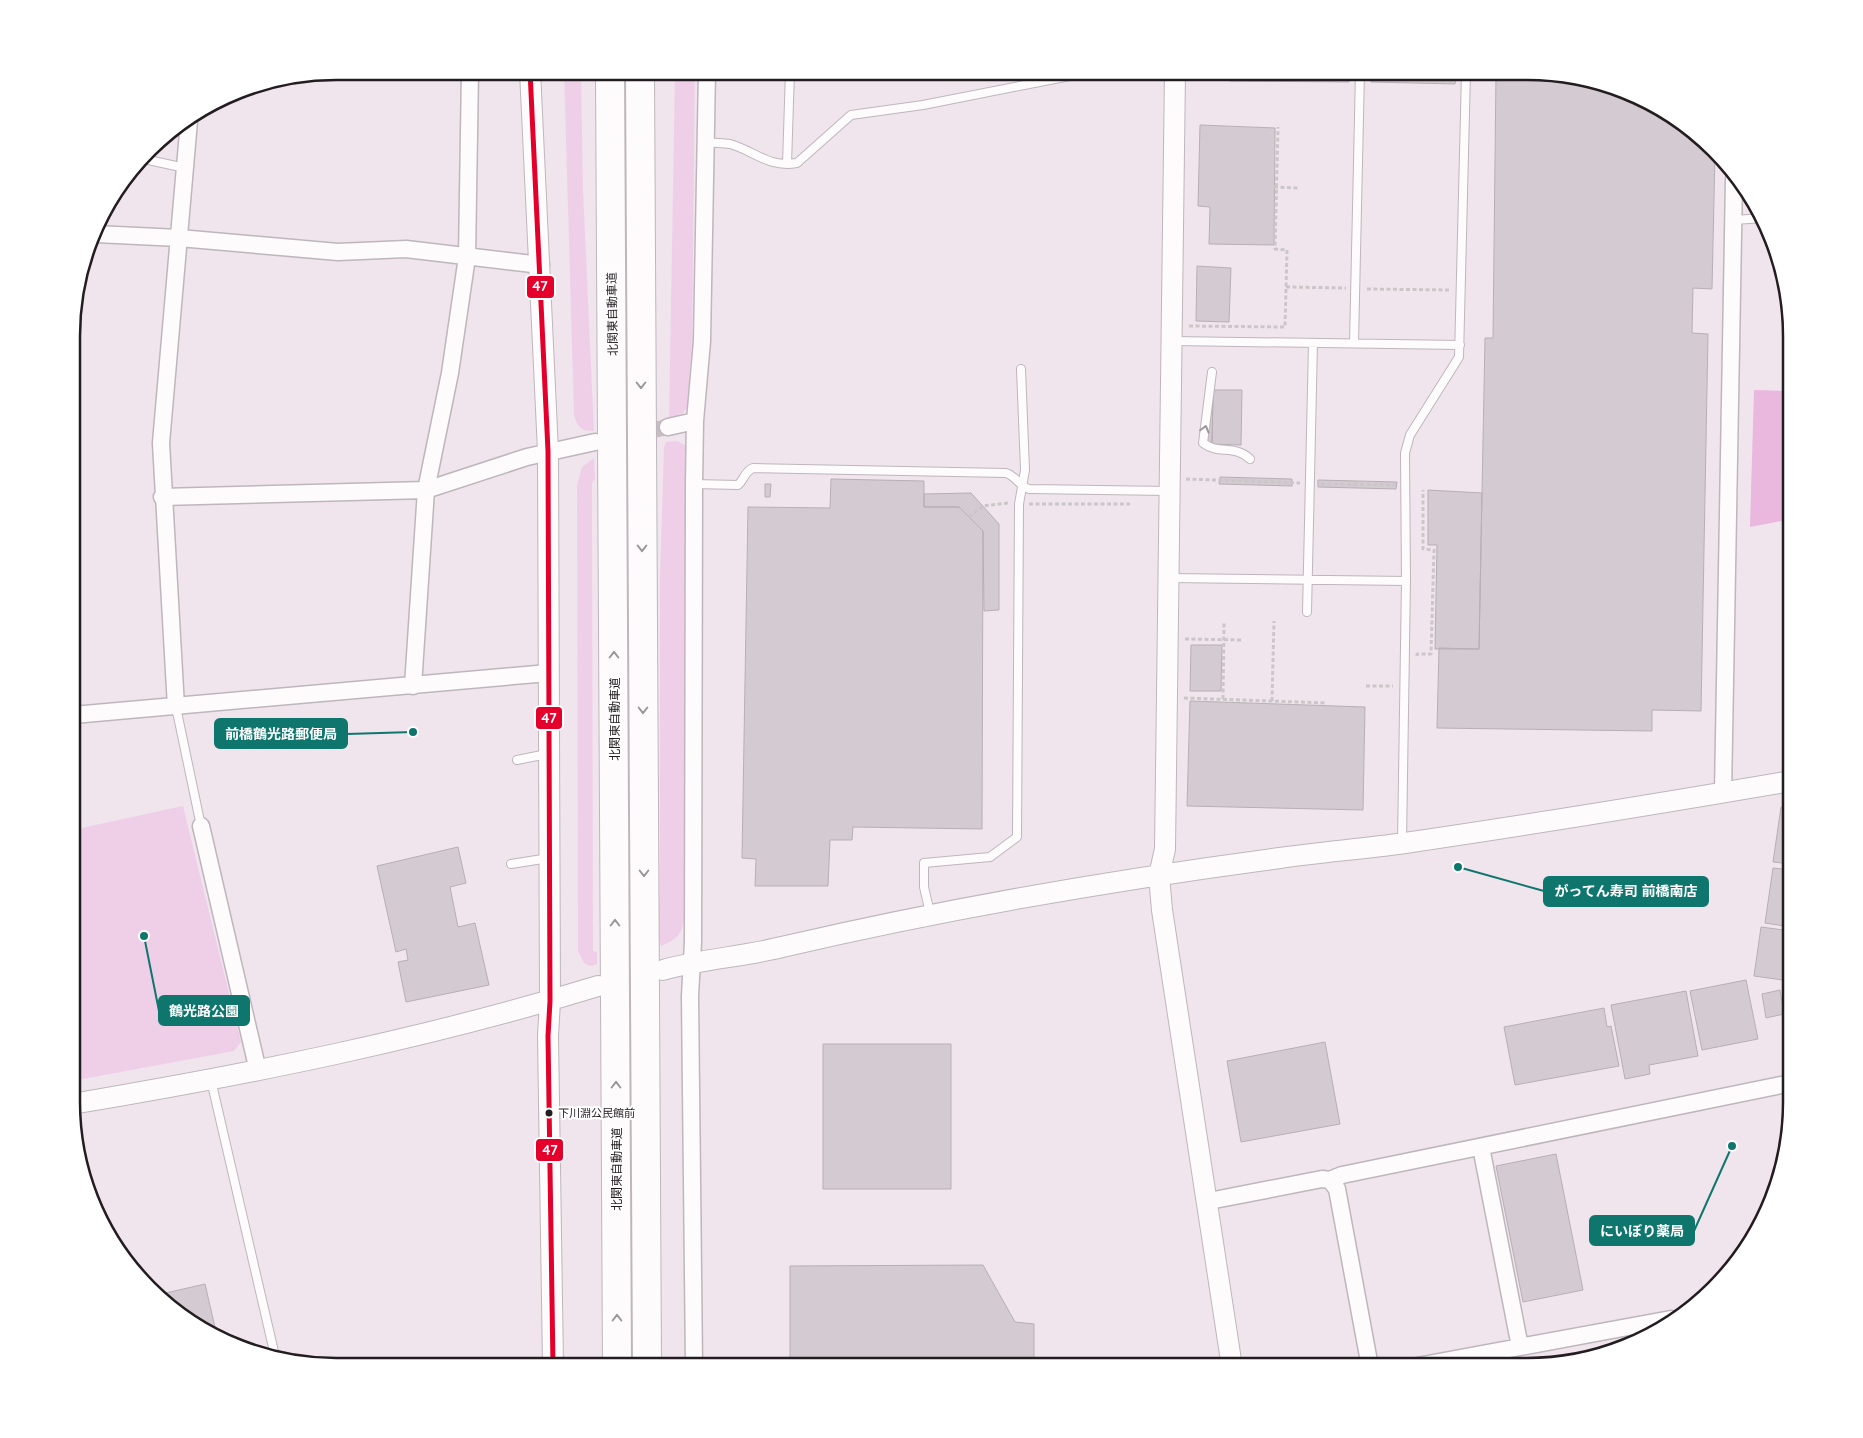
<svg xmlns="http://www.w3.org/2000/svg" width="1863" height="1438" viewBox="0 0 1863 1438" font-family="Quicksand,'Noto Sans JP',sans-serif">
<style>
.green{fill:#efcfe8}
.water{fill:#eab7df}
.building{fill:#d3cbd1;stroke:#b7afb5}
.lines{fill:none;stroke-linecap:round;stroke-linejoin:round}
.minor-tunnel{stroke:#c7bdc4;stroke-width:16;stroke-dasharray:16 8;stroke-linecap:butt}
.service-casing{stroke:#beb6bc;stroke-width:10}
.minor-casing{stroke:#beb6bc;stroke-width:19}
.tertiary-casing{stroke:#beb6bc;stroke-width:22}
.motorway-casing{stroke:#beb6bc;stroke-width:30}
.path{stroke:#cbc7c9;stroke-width:3;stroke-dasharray:4 2.5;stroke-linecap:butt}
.service{stroke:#fdfbfc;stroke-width:8}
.minor{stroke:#fdfbfc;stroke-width:16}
.tertiary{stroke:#fdfbfc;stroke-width:20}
.motorway{stroke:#fdfbfc;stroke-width:28}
.bus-1-casing{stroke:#fff;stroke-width:9}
.bus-1{stroke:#e4002b;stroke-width:5}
.oneway{stroke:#9b9799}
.bus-dot{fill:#231c21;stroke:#fff;stroke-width:2}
.labels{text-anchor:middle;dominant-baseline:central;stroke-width:4;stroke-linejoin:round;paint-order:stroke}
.bus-label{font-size:11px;fill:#231c21;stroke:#fff;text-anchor:start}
.street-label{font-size:12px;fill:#231c21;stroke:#fff}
.rim{fill:none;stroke:#231c21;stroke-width:2.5}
.leader{fill:none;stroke:#0f766e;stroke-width:2}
.callout-dot{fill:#0f766e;stroke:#fff;stroke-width:2}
.callout{fill:#0f766e;stroke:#0f766e;stroke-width:2}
.callout-label{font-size:14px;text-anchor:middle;font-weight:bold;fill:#fff}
.line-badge{stroke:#fff;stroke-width:2}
.badge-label{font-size:14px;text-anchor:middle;font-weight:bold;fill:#fff}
</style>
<rect width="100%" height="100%" fill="#f0e5ed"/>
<!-- green -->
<path class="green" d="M564,71H581L583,190L594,431C581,432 577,426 574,415Z
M675,71H695L692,343L687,407L683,413L669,419Z
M677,441L685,445L687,456C682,609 687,762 684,915C683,934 678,939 661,946L658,936L660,884V578L664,447L666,442Z
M594,458L595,479L592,483L593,951L597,952V964L590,966L584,963L578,951L577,485L582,467Z
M183,806L241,1042L234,1051L72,1081V830Z"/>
<!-- water -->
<path class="water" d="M1754,390L1791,391L1792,528L1787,520L1750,527Z"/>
<!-- building -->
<path class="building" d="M1496,72H1544L1628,91L1701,137L1715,154L1712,289L1693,288L1692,333L1708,334L1701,711L1652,710V731L1437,728L1439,648L1479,649L1485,338H1493Z
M1230,73L1349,75V82L1230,81Z
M1371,75L1456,77L1455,84L1371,82Z
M1200,125L1275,128L1274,245L1209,244L1210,207L1198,206Z
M1197,266L1231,268L1229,322L1196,321Z
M1213,390H1242L1241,445L1212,444Z
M1213,390L1212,444H1205Z
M1220,477L1292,479V486L1219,484Z
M831,479L924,481V507H959L983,531L982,829L853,827L852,840H830L828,886H755L756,859L742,858L748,507L830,508Z
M1318,480L1397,482L1396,489L1318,487Z
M765,484H771L770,497H765Z
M1428,490L1482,493L1479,649H1435L1437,545H1428Z
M971,493L999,524V610L984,611L983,531L959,507H924V494Z
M1191,645H1222L1221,691H1190Z
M1190,701L1365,707L1363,810L1187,806Z
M1781,807L1791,808V864L1773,862Z
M458,847L466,883L450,887L458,927L475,923L489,985L406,1002L398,962L408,960L406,949L396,952L377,866Z
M1773,868L1791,870V927L1765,923Z
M1761,927L1791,931L1790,981L1754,976Z
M1746,980L1758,1039L1702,1050L1690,991Z
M1780,990L1784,1014L1766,1018L1762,994Z
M1686,991L1698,1056L1649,1065L1650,1074L1625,1079L1611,1005Z
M1604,1008L1607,1027L1611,1026L1619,1066L1515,1085L1504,1027Z
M1325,1042L1340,1124L1241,1142L1227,1061Z
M823,1044H951V1189H823Z
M1556,1154L1583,1290L1523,1302L1496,1166Z
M983,1265L1015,1322L1034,1324V1367L790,1366V1266Z
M205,1284L217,1336L162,1301L157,1295Z"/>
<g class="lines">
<!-- minor-tunnel -->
<path class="minor-tunnel" d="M604,440L668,427"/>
<!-- service casing -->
<g class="service-casing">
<path id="service" d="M706,142C713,143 722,143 730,144C755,151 768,168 797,163L851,115L923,105L1090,72
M144,159L185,168
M787,164L790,71
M1734,220L1764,218
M1173,341L1460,345
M1354,343L1360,72
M1212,372L1203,443C1219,455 1234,444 1250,459
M694,484L738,485C744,480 744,472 753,468L1006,473C1016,476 1019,486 1029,489L1169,491
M1169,578L1406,581
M1307,612L1313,343
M176,707L201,826
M517,760L547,754
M1402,842L1406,581L1405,453L1410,435L1459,357L1466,72
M511,864L549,858
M930,913L924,887V863L990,857L1017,837L1019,504L1025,470L1021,369
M211,1080L275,1356"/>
</g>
<!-- minor casing -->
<g class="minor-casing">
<path id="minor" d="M96,234L179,238L338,252L406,249L541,265
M668,427L695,421
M162,497L426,490L527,457L595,442
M413,686L426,490L450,373L467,257L470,71
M176,707L161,443L189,121
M73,715L548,673
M1723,793L1734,179
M201,826L258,1071
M1481,1147L1520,1347
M1330,1180L1342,1175L1791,1083
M1209,1201L1322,1179L1330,1180L1337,1189L1370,1367
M694,1366L690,996L693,942L694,484L695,421L702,341L707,71
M1412,1367L1671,1319"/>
</g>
<!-- tertiary casing -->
<g class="tertiary-casing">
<path id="tertiary" d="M530,71L548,451L550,1001L548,1036L553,1366
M1175,72L1165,849L1159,876L1162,910L1232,1367
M663,970C702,959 742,957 782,947C945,909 1113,880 1280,858C1321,852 1363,849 1405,843C1534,824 1663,803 1791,781
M72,1104C251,1074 425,1039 598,986"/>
</g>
<!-- motorway casing -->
<g class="motorway-casing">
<path id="motorway" d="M610,71L617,1366
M640,71L647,1366"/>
</g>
<!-- path -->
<path class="path" d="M1193,76L1349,78
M1370,79L1454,81
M1274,187L1299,188
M1286,287L1346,288
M1367,289L1451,290
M1189,326L1285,327L1287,250L1275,249L1278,127
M1186,479L1300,483
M1321,484L1395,485
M1029,504H1130
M969,517L983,506L1008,503
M1185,639L1243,640
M1417,656V654H1431L1434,550L1423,549V490
M1366,686H1393
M1184,698L1327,703
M1223,699L1224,623
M1272,701L1274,621"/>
<!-- service -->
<use href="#service" class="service"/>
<!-- minor -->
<use href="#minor" class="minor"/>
<!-- tertiary -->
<use href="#tertiary" class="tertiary"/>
<!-- motorway -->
<use href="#motorway" class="motorway"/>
<!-- bus-1 casing -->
<g class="bus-1-casing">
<path id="bus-1" d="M530,71L548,451L550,1001L548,1036L553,1366"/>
</g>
<!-- bus-1 -->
<use href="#bus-1" class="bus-1"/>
</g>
<!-- one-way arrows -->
<defs><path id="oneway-chevron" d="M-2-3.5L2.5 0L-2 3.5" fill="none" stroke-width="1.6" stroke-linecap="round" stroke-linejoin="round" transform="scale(1.25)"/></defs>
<g class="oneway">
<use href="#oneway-chevron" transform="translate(641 385) rotate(90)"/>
<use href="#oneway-chevron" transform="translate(1205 429) rotate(-75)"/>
<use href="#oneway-chevron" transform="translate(642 548) rotate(90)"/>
<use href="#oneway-chevron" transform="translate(614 655) rotate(-90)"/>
<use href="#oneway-chevron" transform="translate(643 710) rotate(90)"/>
<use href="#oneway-chevron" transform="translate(644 873) rotate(90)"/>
<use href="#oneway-chevron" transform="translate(615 923) rotate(-90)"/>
<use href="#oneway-chevron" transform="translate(616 1085) rotate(-90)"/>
<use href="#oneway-chevron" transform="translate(617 1318) rotate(-90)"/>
</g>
<!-- markers -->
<circle class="bus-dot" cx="549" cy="1113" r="4.5"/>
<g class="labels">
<!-- bus labels -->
<g class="bus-label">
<text x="558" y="1113">下川淵公民館前</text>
</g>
<!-- street labels -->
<g class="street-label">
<text transform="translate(612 314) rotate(-91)">北関東自動車道</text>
<text transform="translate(614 719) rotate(-90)">北関東自動車道</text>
<text transform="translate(616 1169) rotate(-90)">北関東自動車道</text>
</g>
</g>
<!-- crop -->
<path d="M0 0H1863V1438H0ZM336 80H1527A256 256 0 0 1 1783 336V1102A256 256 0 0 1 1527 1358H336A256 256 0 0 1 80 1102V336A256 256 0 0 1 336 80Z" fill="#fff" fill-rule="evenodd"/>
<path class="rim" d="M336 80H1527A256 256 0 0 1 1783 336V1102A256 256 0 0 1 1527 1358H336A256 256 0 0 1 80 1102V336A256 256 0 0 1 336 80Z"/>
<!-- callouts -->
<path class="leader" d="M413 732L347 734M1458 867L1544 891M144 936L159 1011M1732 1146L1694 1231"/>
<g class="callout-dot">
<circle cx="413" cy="732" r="5"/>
<circle cx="1458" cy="867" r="5"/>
<circle cx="144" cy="936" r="5"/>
<circle cx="1732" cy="1146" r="5"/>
</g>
<g class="callout">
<rect x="215" y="719" width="132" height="29" rx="5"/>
<rect x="1544" y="877" width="164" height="29" rx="5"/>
<rect x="159" y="996" width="90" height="29" rx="5"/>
<rect x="1590" y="1216" width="104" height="29" rx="5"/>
</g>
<g class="callout-label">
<text x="281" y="739">前橋鶴光路郵便局</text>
<text x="1626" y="896">がってん寿司 前橋南店</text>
<text x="204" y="1016">鶴光路公園</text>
<text x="1642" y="1236">にいぼり薬局</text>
</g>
<g class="line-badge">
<rect x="526" y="275" width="29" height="24" rx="5" fill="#e4002b"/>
<rect x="535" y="706" width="28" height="24" rx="5" fill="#e4002b"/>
<rect x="535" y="1138" width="29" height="24" rx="5" fill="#e4002b"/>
</g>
<g class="badge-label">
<text x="540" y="291">47</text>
<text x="549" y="723">47</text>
<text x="550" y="1155">47</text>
</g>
</svg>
